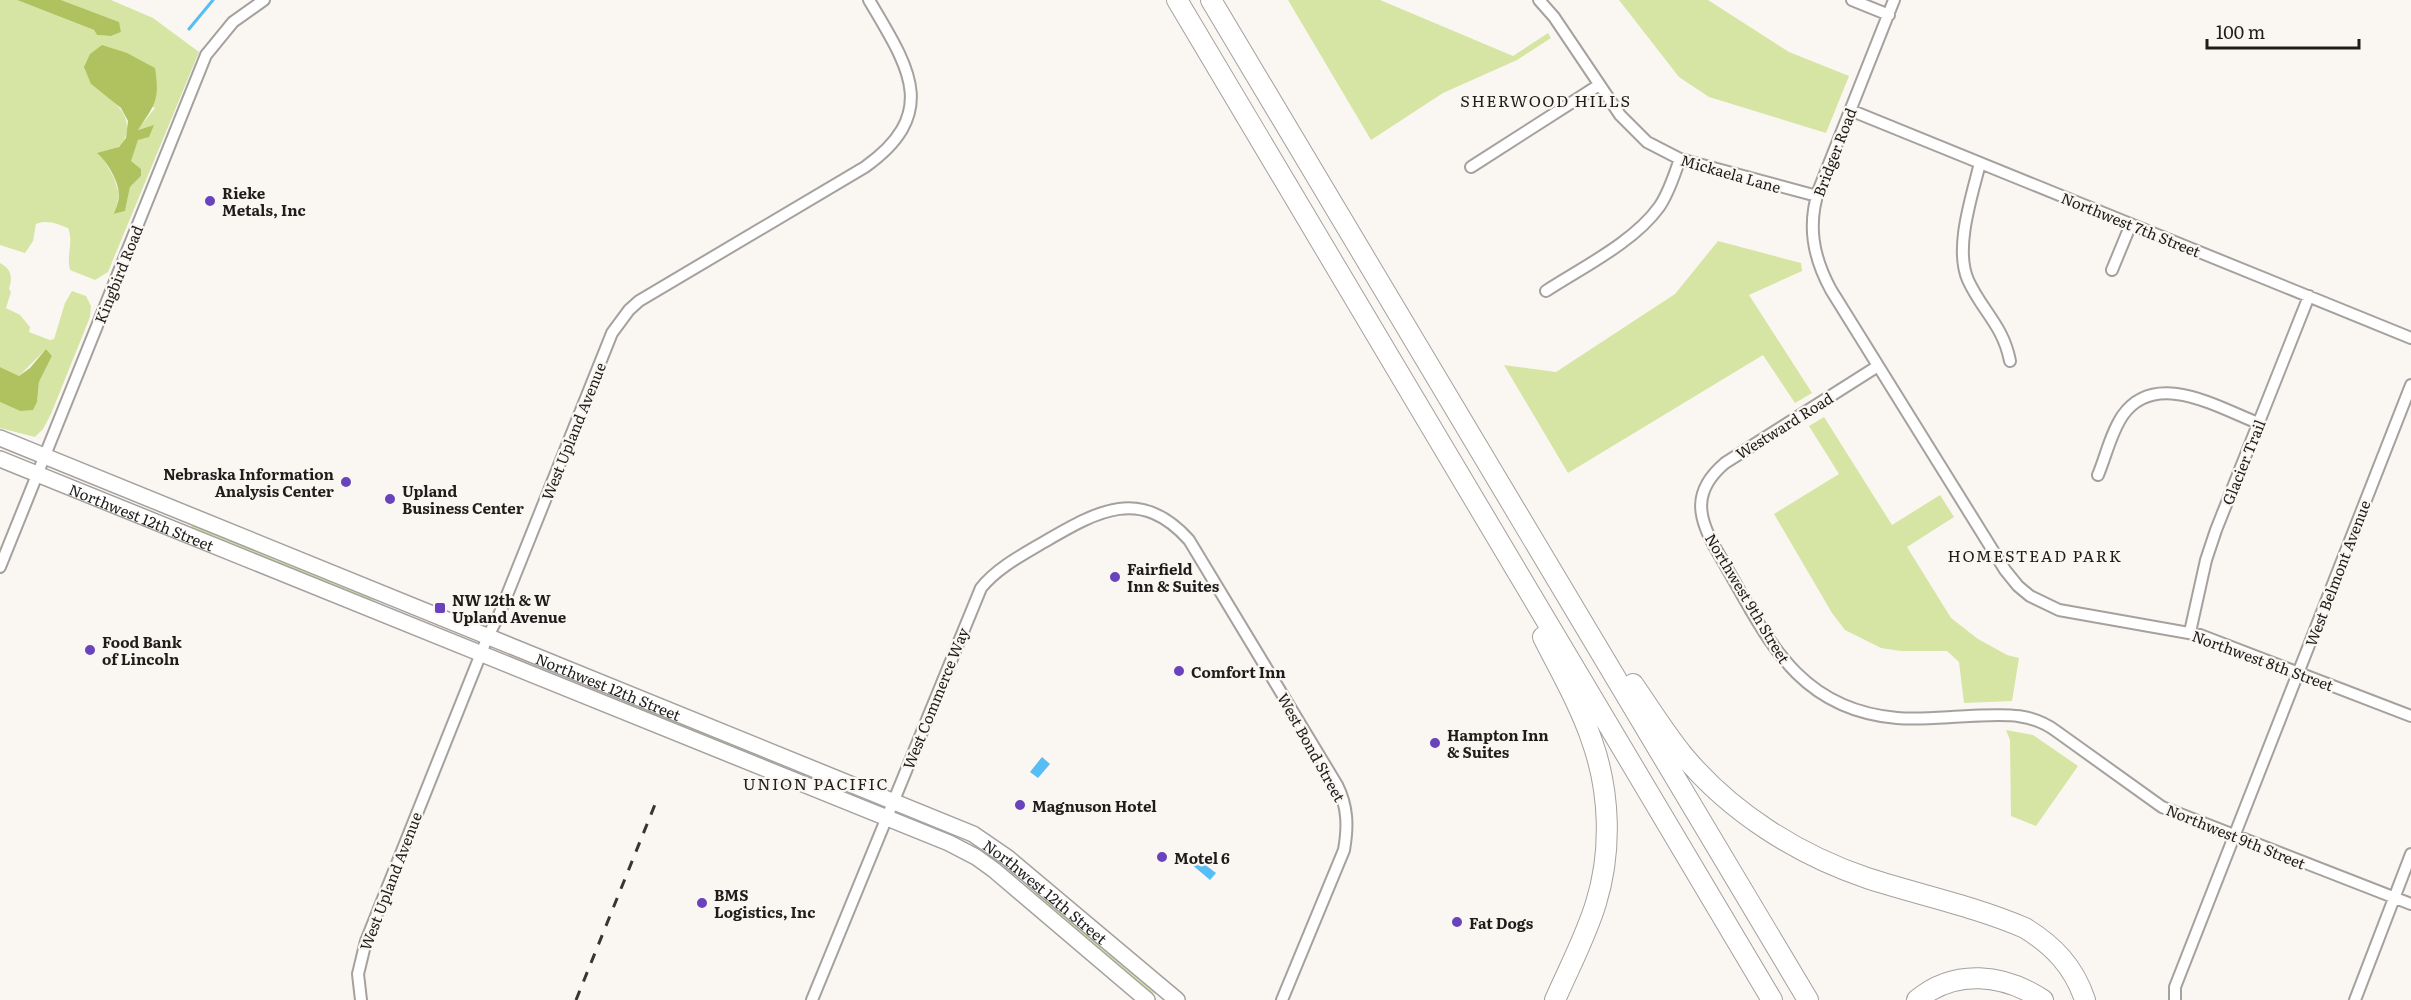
<svg xmlns="http://www.w3.org/2000/svg" width="2411" height="1000" viewBox="0 0 2411 1000" font-family="Literata,serif">
<style>
.green{fill:#d6e5a3;fill-rule:evenodd}
.forest{fill:#afc25f}
.water{fill:#55bef7}
.lines{fill:none;stroke-linecap:round;stroke-linejoin:round}
.stream{stroke:#55bef7;stroke-width:3}
.minor-casing{stroke:#a5a19e;stroke-width:14}
.secondary-casing{stroke:#a5a19e;stroke-width:18}
.motorway-casing{stroke:#a5a19e;stroke-width:22}
.minor{stroke:#fff;stroke-width:10}
.secondary{stroke:#fff;stroke-width:15}
.motorway{stroke:#fff;stroke-width:20}
.rail{stroke:#383634;stroke-width:3;stroke-dasharray:10 10;stroke-linecap:butt}
.poi-dot{fill:#6843bb;stroke:#faf6f2;stroke-width:2}
.labels{text-anchor:middle;dominant-baseline:central;stroke-width:4.5;stroke-linejoin:round;paint-order:stroke}
.street-label{font-size:15px;fill:#1e1d1b;stroke:#faf6f2}
.poi-label{font-size:15px;font-weight:bold;fill:#1e1d1b;stroke:#faf6f2;text-anchor:start}
.neighbourhood-label{font-size:16px;letter-spacing:1.5px;fill:#1e1d1b;stroke:#faf6f2}
</style>
<rect width="100%" height="100%" fill="#faf6f2"/>
<!-- green -->
<path class="green" d="M0,0H17L94,30L97,35L111,36L121,32L118,22L61,0H111L153,18L199,52L108,272L95,280L70,270C66,256 74,242 68,228C58,224 47,219 36,224L33,241L25,253L0,245ZM91,84L155,108L137,130L153,126L138,140L130,161L141,169V176L130,187L125,211L115,214L119,194L114,178L103,158C108,152 113,151 118,147C124,143 126,137 127,130C129,108 106,96 91,84Z
M1288,0H1380L1513,56L1548,33L1551,38L1517,60L1443,93L1371,140Z
M1619,0H1708L1789,52L1849,76L1826,133L1709,97L1679,77Z
M1718,241L1801,263L1802,271L1749,295L1812,393L1795,403L1763,355L1568,473L1504,365L1556,372L1675,294Z
M0,263C11,269 13,276 9,289L11,292L6,308L20,315L30,327L29,332L50,340L54,339L65,303L72,291L86,296L91,306L90,317L51,414L43,429L35,437L0,428V402L20,411L37,402L39,382L52,356L46,349L19,376L0,367Z
M1824,417L1892,525L1940,495L1954,517L1907,547L1951,618L1978,639L2007,655L2019,658L2012,701L1964,703L1959,662L1947,651H1901L1881,648L1845,630L1832,613L1774,514L1839,474L1809,426Z
M192,524L382,599L381,602L358,597L191,529Z
M623,702L653,708L790,766L756,758L623,703Z
M2006,730L2033,735L2078,766L2036,826L2011,816L2010,740Z
M1024,887L1042,896L1157,992L1155,994L1139,986Z"/>
<!-- forest -->
<path class="forest" d="M17,0H61L119,22L121,32L111,36L97,35L94,30Z
M102,45L127,53L155,68C160,101 155,104 138,130L154,125L149,137L138,140L131,161L141,169V176L130,187L125,211L114,214C116,208 119,201 119,195C119,182 107,161 97,153L119,147L126,138L128,121L121,108L91,84L84,67L90,54Z
M46,349L52,356L39,382L37,402L33,410L20,411L0,402V367L19,376L30,368Z"/>
<!-- water -->
<path class="water" d="M1042,757L1050,764L1038,778L1030,772Z
M1195,857L1216,873L1210,880L1190,863Z"/>
<g class="lines">
<!-- stream -->
<path class="stream" d="M189,29L213,0"/>
<!-- minor casing -->
<g class="minor-casing">
<path id="minor" d="M1539,0L1554,17L1620,115L1647,142L1680,159L1817,196
M1852,0L1889,15
M1894,0L1819,189C1807,225 1813,257 1831,290L2005,570L2018,586L2030,596L2059,610L2200,635L2411,716
M1850,110L2411,338
M1980,163C1972,196 1954,248 1968,280C1982,311 2003,325 2010,361
M1471,167L1599,85
M2112,270L2131,224
M1546,291C1583,267 1634,242 1659,207C1669,193 1674,175 1680,159
M1878,366L1725,463C1692,491 1697,517 1717,551C1764,630 1792,709 1897,718C1920,720 1945,717 1969,716C2001,715 2029,711 2056,731L2162,807L2411,904
M2098,475C2106,456 2111,432 2123,415C2156,369 2219,408 2258,423
M0,567L206,55L233,22L264,0
M2190,632L2206,560L2216,530L2309,296
M361,1000L358,974L366,941L488,636L499,615L612,333L629,310L639,301L865,167C942,112 907,65 869,0
M812,1000L981,588C997,568 1022,555 1044,542C1096,512 1140,485 1189,540L1337,785C1348,807 1348,827 1344,850L1282,1000
M2175,1000V987L2411,385
M2355,1000L2411,854"/>
</g>
<!-- secondary casing -->
<g class="secondary-casing">
<g id="secondary">
<path id="s1" d="M0,438L973,834L1008,858L1177,1000"/>
<path id="s2" d="M0,459L949,843L976,857L994,870L1147,1000"/>
</g>
</g>
<!-- motorway casing -->
<g class="motorway-casing">
<path id="motorway" d="M1177,0L1772,1000
M1211,0L1808,1000
M1543,637C1560,671 1580,705 1592,741C1610,792 1612,851 1596,903C1586,936 1569,968 1555,1000
M1633,684C1649,707 1665,733 1683,755C1730,812 1798,855 1867,878C1919,895 1974,906 2025,928C2054,946 2074,967 2085,1000
M1917,1000C1955,968 2004,974 2043,1000"/>
</g>
<!-- minor -->
<use href="#minor" class="minor"/>
<!-- secondary -->
<use href="#secondary" class="secondary"/>
<!-- motorway -->
<use href="#motorway" class="motorway"/>
<!-- rail -->
<path class="rail" d="M576,1000L656,802"/>
</g>
<!-- markers -->
<g class="poi-dot">
<circle cx="210" cy="201" r="6"/>
<circle cx="346" cy="482" r="6"/>
<circle cx="390" cy="499" r="6"/>
<circle cx="1115" cy="577" r="6"/>
<rect x="434" y="602" width="12" height="12" rx="3"/>
<circle cx="90" cy="650" r="6"/>
<circle cx="1179" cy="671" r="6"/>
<circle cx="1435" cy="743" r="6"/>
<circle cx="1020" cy="805" r="6"/>
<circle cx="1162" cy="857" r="6"/>
<circle cx="702" cy="903" r="6"/>
<circle cx="1457" cy="922" r="6"/>
</g>
<g class="labels">
<!-- street labels -->
<g class="street-label">
<text transform="translate(1834 152) rotate(-69)">Bridger Road</text>
<text transform="translate(1731 173) rotate(16)">Mickaela Lane</text>
<text transform="translate(2131 224) rotate(22)">Northwest 7th Street</text>
<text transform="translate(118 274) rotate(-68)">Kingbird Road</text>
<text transform="translate(1784 425) rotate(-32)">Westward Road</text>
<text transform="translate(573 431) rotate(-68)">West Upland Avenue</text>
<text transform="translate(2243 462) rotate(-68)">Glacier Trail</text>
<text stroke="none"><textPath href="#s2" startOffset="153">Northwest 12th Street</textPath></text>
<text transform="translate(2337 573) rotate(-69)">West Belmont Avenue</text>
<text transform="translate(1748 598) rotate(59)">Northwest 9th Street</text>
<text transform="translate(2263 660) rotate(20)">Northwest 8th Street</text>
<text stroke="none"><textPath href="#s1" startOffset="657">Northwest 12th Street</textPath></text>
<text transform="translate(935 698) rotate(-68)">West Commerce Way</text>
<text transform="translate(1312 747) rotate(61)">West Bond Street</text>
<text transform="translate(2236 836) rotate(22)">Northwest 9th Street</text>
<text transform="translate(390 881) rotate(-69)">West Upland Avenue</text>
<text stroke="none"><textPath href="#s1" startOffset="1143">Northwest 12th Street</textPath></text>
</g>
<!-- poi labels -->
<g class="poi-label">
<text x="222" y="192">Rieke<tspan x="222" dy="17">Metals, Inc</tspan></text>
<text x="334" y="473" text-anchor="end">Nebraska Information<tspan x="334" dy="17">Analysis Center</tspan></text>
<text x="402" y="490">Upland<tspan x="402" dy="17">Business Center</tspan></text>
<text x="1127" y="568">Fairfield<tspan x="1127" dy="17">Inn &amp; Suites</tspan></text>
<text x="452" y="599">NW 12th &amp; W<tspan x="452" dy="17">Upland Avenue</tspan></text>
<text x="102" y="641">Food Bank<tspan x="102" dy="17">of Lincoln</tspan></text>
<text x="1191" y="671">Comfort Inn</text>
<text x="1447" y="734">Hampton Inn<tspan x="1447" dy="17">&amp; Suites</tspan></text>
<text x="1032" y="805">Magnuson Hotel</text>
<text x="1174" y="857">Motel 6</text>
<text x="714" y="894">BMS<tspan x="714" dy="17">Logistics, Inc</tspan></text>
<text x="1469" y="922">Fat Dogs</text>
</g>
<!-- neighbourhood labels -->
<g class="neighbourhood-label">
<text x="1546" y="100">SHERWOOD HILLS</text>
<text x="2035" y="555">HOMESTEAD PARK</text>
<text x="816" y="783">UNION PACIFIC</text>
</g>
</g>
<!-- scale -->
<path d="M2207 39v9h152v-9" fill="none" stroke="#1e1d1b" stroke-width="3"/>
<text x="2216" y="39" font-size="18" fill="#1e1d1b" stroke="#faf6f2" stroke-width="4.5" paint-order="stroke">100 m</text>
</svg>
